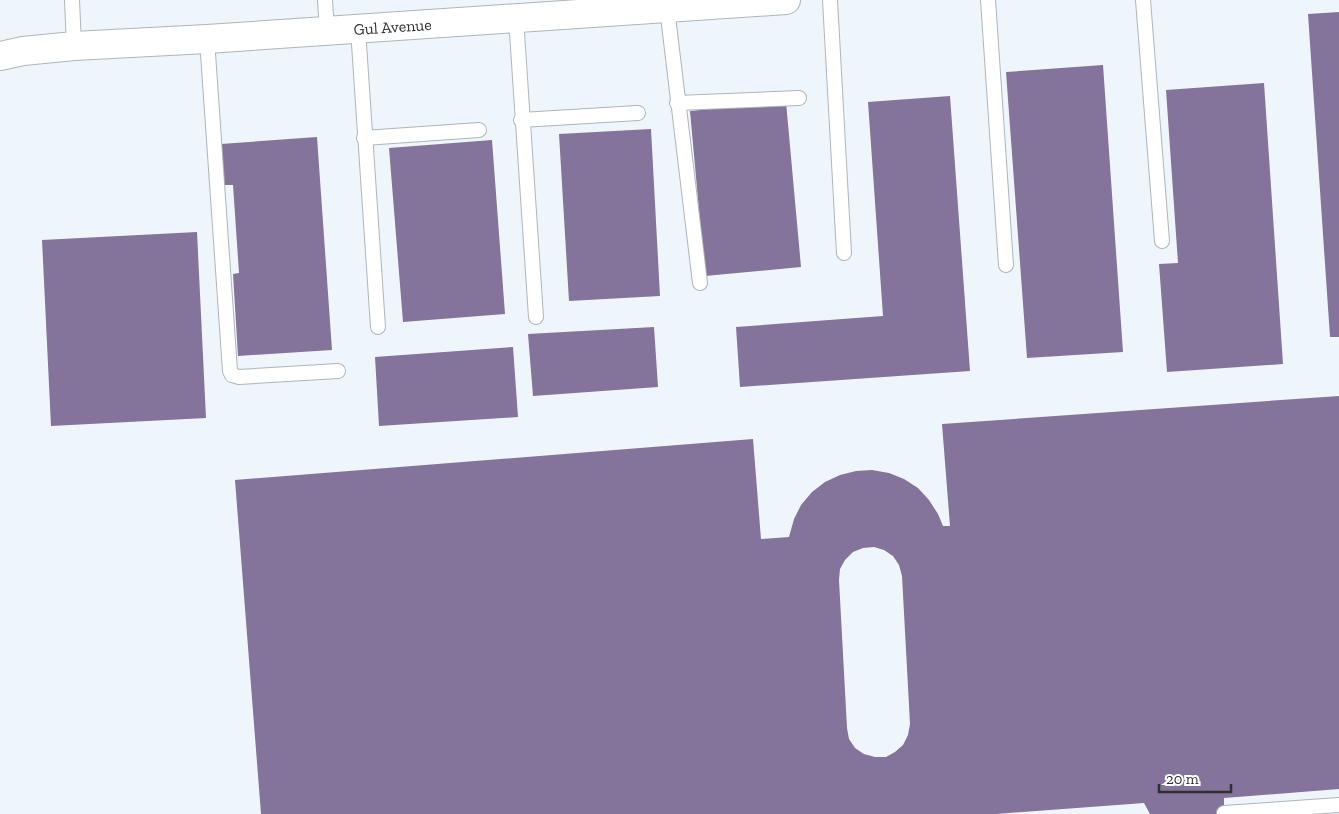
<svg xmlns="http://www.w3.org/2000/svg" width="1339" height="814" viewBox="0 0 1339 814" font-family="'Zilla Slab',serif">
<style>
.building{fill:#84739a;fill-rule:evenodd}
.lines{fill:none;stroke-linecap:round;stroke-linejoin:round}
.lane-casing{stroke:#aeb5ba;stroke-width:16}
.street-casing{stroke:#aeb5ba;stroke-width:30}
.lane{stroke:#fff;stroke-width:14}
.street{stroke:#fff;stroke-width:28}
.labels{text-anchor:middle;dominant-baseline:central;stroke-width:4;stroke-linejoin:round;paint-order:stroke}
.street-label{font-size:16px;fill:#2e3032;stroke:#fff}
</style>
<rect width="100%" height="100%" fill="#eff6fb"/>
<!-- building -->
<path class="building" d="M1339,12V337H1330L1308,14Z
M1103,65L1123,352L1027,358L1006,72Z
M1264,83L1283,364L1167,372L1159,264L1178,263L1166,90Z
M950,96L970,371L740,387L736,327L883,316L868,102Z
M786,102L801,267L705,276L690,111Z
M651,129L660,296L569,301L559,134Z
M317,137L332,350L238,356L233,274L239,273L233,185H224L221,144Z
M492,140L505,314L403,322L389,148Z
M197,232L206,418L51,426L42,240Z
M654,327L658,387L533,396L528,334Z
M513,347L518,417L379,426L375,357Z
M1339,396V789L1224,798V814H1150L1144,803L996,814H261L235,480L753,439L761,539L789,537L794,519L801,505L812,492L825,482L840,475L856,471L872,470L889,473L904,479L918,488L929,500L938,514L943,526H950L942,424ZM874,547L884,550L893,556L899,565L902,576L910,724L908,735L903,745L895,752L886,757H875L864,754L855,748L849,739L847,728L839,580L840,569L845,560L853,552L863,548Z"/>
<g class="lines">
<!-- lane casing -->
<g class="lane-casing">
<path id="lane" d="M72,0L74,46
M325,0L327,31
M830,0L844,253
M988,0L1006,265
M1143,0L1162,241
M667,8L700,283
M516,18L536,317
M358,29L378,327
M207,39L230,371L232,375L239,377L338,371
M677,103L799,98
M521,120L638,113
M364,138L479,130
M1224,813L1339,805"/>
</g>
<!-- street casing -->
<g class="street-casing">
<g id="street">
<path id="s1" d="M0,56L23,51L74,46L207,39L786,0"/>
</g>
</g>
<!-- lane -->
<use href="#lane" class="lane"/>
<!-- street -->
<use href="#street" class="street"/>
</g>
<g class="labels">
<!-- street labels -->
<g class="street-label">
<text stroke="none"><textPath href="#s1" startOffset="394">Gul Avenue</textPath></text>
</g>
</g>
<!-- scale -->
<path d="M1159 784v8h72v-8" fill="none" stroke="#2e3032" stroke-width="2.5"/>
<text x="1166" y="784" font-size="15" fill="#2e3032" stroke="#ffffff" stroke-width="4" paint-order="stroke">20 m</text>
</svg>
